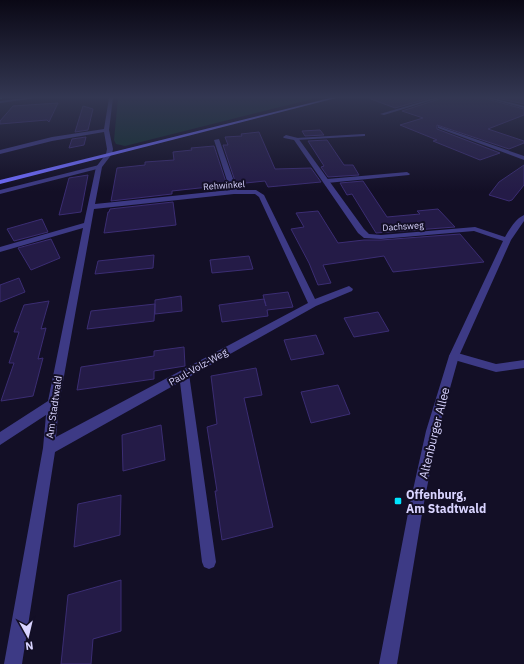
<svg xmlns="http://www.w3.org/2000/svg" width="524" height="664" viewBox="0 0 524 664" font-family="'IBM Plex Sans',sans-serif">
<style>
.green{fill:#12302f}
.building{fill:#241b47;stroke:#3b2d73}
.lines{fill:none;stroke-linecap:round;stroke-linejoin:round}
.service{fill:#3d3a85;fill-rule:evenodd}
.minor{fill:#3d3a85;fill-rule:evenodd}
.secondary{fill:#6f6bff;fill-rule:evenodd}
.rail{stroke:#00e5ff;stroke-width:1.5;stroke-dasharray:3 2.5;stroke-linecap:butt}
.poi-dot{fill:#00e5ff;stroke:#130f26;stroke-width:1.5}
.labels{text-anchor:middle;dominant-baseline:central;stroke-width:4;stroke-linejoin:round;paint-order:stroke}
.far-street-label{font-size:9px;fill:#d9d4ff;stroke:#130f26}
.street-label{font-size:10px;fill:#d9d4ff;stroke:#130f26}
.near-street-label{font-size:12px;fill:#d9d4ff;stroke:#130f26}
.near-poi-label{font-size:12px;font-weight:bold;fill:#d9d4ff;stroke:#130f26;text-anchor:start}
</style>
<rect width="100%" height="100%" fill="#130f26"/>
<!-- green -->
<path class="green" d="M118,98H316L125,146L116,144L114,140Z"/>
<!-- building -->
<path class="building" d="M371,98H430L395,108L371,99Z
M440,98H486L487,99L524,109V115L488,129L524,141V143L509,149L437,125V129L500,153L480,160L433,141L437,140L400,125L423,118L402,111L439,99Z
M497,98H524V104Z
M58,103L49,122L47,120L0,124V121L13,106Z
M83,106L93,109L88,130L75,132Z
M320,130L324,135L305,136L302,131Z
M259,132L275,169L311,168L321,182L268,187L265,181L236,184L223,145H228L225,137L242,136L241,134Z
M86,137L84,145L69,148L72,139Z
M327,140L344,165H353L359,175L328,177L321,167L324,166L308,141Z
M214,146L227,185L172,191V194L111,201L117,168L145,165V162L174,160L173,152L192,150L191,148Z
M524,165V185L512,200L509,201L489,195L499,182Z
M88,175L81,212L59,215L69,178Z
M363,181L387,217L420,214L417,211L438,209L455,227L376,233L352,194L347,195L340,183Z
M173,202L176,225L104,233L108,212H109L110,209Z
M318,211L338,243L364,240H381L460,234L484,262L393,272L384,256L323,265L331,283L318,285L309,263L291,229L304,227L296,213Z
M42,219L48,232L14,241L7,229Z
M51,239L60,258L31,270L18,248Z
M154,255L153,268L95,274L98,261Z
M249,256L253,269L212,273L210,260Z
M19,278L25,292L0,302V285Z
M288,292L293,307L267,310L268,316L222,322L219,305L264,299L266,306L263,295Z
M181,296L182,311L155,314V300Z
M49,301L41,329L46,328L38,359L43,358L33,396L1,401L14,363H9L19,332H14L24,305Z
M155,304L154,321L87,329L91,311Z
M378,312L389,331L354,337L344,318Z
M316,335L324,354L291,360L284,340Z
M184,347L185,366L154,371V379L77,390L81,367L154,356V351Z
M256,368L262,395L244,398L273,527L222,540L215,491H217L207,427L217,424L211,376Z
M338,385L350,414L311,423L301,392Z
M161,425L165,460L123,471L122,435Z
M121,495L120,535L74,547L78,504Z
M121,580V631L93,639L91,664H61L68,595Z"/>
<g class="lines">
<!-- service -->
<path class="service" d="M363,134H365V136L296,140L294,139L296,138Z
M99,165L101,166V168L0,194V190Z
M407,172L410,174L409,175L327,183L324,181L327,179Z
M454,352L496,364L524,360V368L496,372L451,359L449,356L451,353Z
M184,370L188,371L189,374L216,562L214,567L209,569L204,567L202,562L179,374L180,371Z"/>
<!-- minor -->
<path class="minor" d="M26,98H36L0,103V101Z
M109,98H113L109,130L113,149L112,154L102,167L95,204L230,190L214,140L219,139L237,190H256L264,195L315,299L349,286L353,289L352,291L316,306L55,452L22,664H4L43,448L46,415L0,445V432L48,401L83,228L0,252V247L84,223L96,167L106,154L107,149L104,132L52,141L0,154V150L52,137L104,129ZM234,194H255L259,197L308,303L56,437L59,404L94,209Z
M434,98H439L384,115L380,114Z
M487,98H493L524,106V108Z
M438,126L524,156V160L438,128Z
M286,135L298,138L364,229L369,234L381,235L475,227L505,237C510,229 515,219 524,215V221L511,240L459,356L438,431L423,508L397,664H379L409,508L426,431L449,356L503,241L474,231L381,239L364,238L358,233L294,140L284,138L283,137Z"/>
<!-- secondary -->
<path class="secondary" d="M330,98H336L0,184V180Z"/>
<!-- rail -->
<path class="rail" d="M0,98H2"/>
</g>
<!-- sky -->
<linearGradient id="sky" x2="0" y2="1"><stop stop-color="#0a0815"/><stop offset="0.51" stop-color="#333752"/><stop offset="1" stop-color="#333752" stop-opacity="0"/></linearGradient>
<rect width="524" height="191" fill="url(#sky)"/>
<!-- markers -->
<rect class="poi-dot" x="394" y="497" width="8" height="8" rx="2"/>
<g class="labels">
<!-- far-street labels -->
<g class="far-street-label">
<text transform="translate(224 185) rotate(-4)">Rehwinkel</text>
<text transform="translate(403 226) rotate(-4)">Dachsweg</text>
</g>
<!-- street labels -->
<g class="street-label">
<text transform="translate(198 367) rotate(-29)">Paul-Volz-Weg</text>
<text transform="translate(54 407) rotate(-82)">Am Stadtwald</text>
</g>
<!-- near-street labels -->
<g class="near-street-label">
<text transform="translate(434 433) rotate(-76)">Altenburger Allee</text>
</g>
<!-- near-poi labels -->
<g class="near-poi-label">
<text x="406" y="494">Offenburg,<tspan x="406" dy="14">Am Stadtwald</tspan></text>
</g>
</g>
<!-- north arrow -->
<g transform="translate(28 636) rotate(172)" stroke="#130f26" stroke-width="3" paint-order="stroke">
<path d="M0-3L7 15L0 10L-7 15Z" fill="#d9d4ff"/>
<text y="-6" font-size="11" font-weight="bold" text-anchor="middle" fill="#d9d4ff">N</text>
</g>
</svg>
